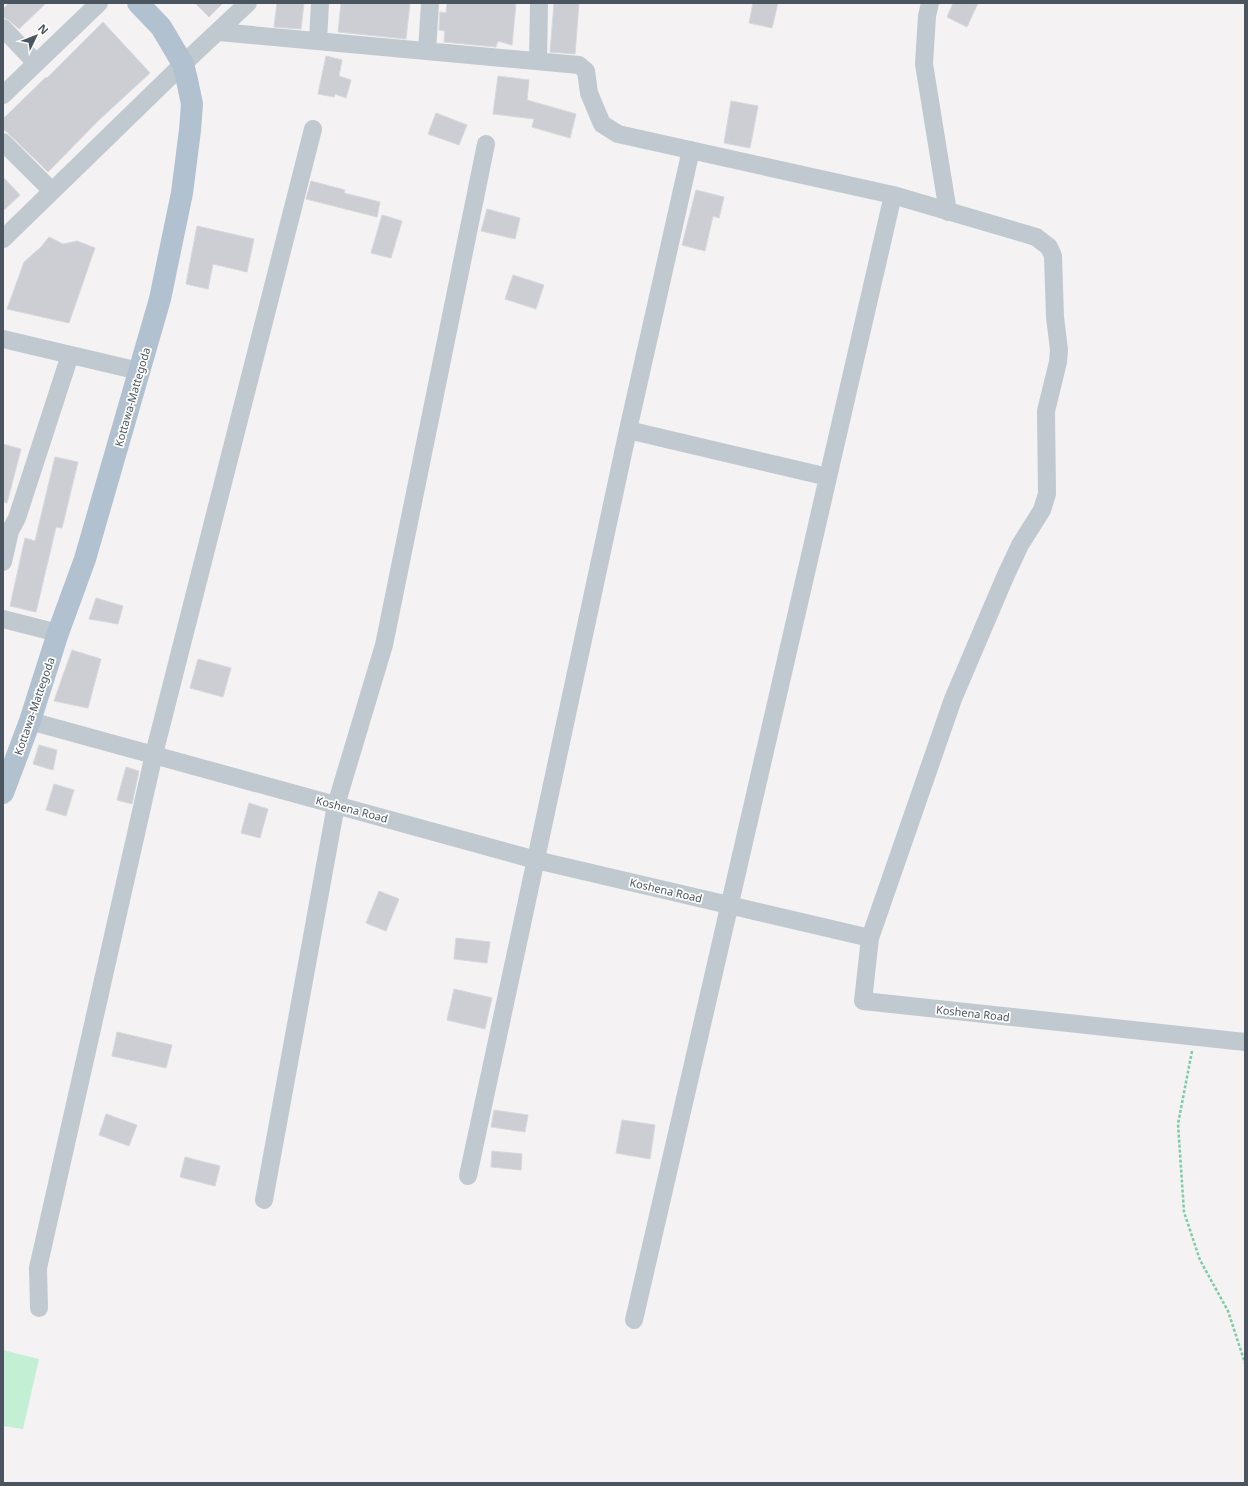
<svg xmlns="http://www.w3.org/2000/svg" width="1248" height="1486" viewBox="0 0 1248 1486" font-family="'Noto Sans',sans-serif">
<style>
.green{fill:#c3efd4}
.building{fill:#ccced4;stroke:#d6d8dd}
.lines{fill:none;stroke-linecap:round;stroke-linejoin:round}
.path{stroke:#7bcda5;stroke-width:2.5;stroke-dasharray:3 2;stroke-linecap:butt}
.minor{stroke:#c0c9d0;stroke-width:18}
.major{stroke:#b2c1cf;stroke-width:22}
.labels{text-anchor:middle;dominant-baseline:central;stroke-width:3.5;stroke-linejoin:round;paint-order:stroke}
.street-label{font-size:11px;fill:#4a555f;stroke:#fff}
</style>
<rect width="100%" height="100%" fill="#f4f2f2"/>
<!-- green -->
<path class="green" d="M3,1350L39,1359L23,1429L3,1426Z"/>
<!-- building -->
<path class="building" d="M9,3H46L19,29L10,21L3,17V9Z
M195,3H223L209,17Z
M277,3H304L301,29L274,27Z
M341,3H410L406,39L338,32Z
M447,3H516L512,45L498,41L496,47L444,42L445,31L439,30L440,12L446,13Z
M554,3H579L575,54L550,52Z
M753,3H778L772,28L749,23Z
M953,3H978L967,27L947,17Z
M103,22L150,73L99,120L48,172L10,135L3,129V119L46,77L47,78Z
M326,56L342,60L339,76L351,80L346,98L335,94L334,97L318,94Z
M498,76L529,80L527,100L576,114L570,138L532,127L534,119L493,114Z
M731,101L758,106L750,148L724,143Z
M436,113L467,125L459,145L428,134Z
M3,177L20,195L3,211Z
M311,181L345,190L344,193L380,202L377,217L306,199Z
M696,190L724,197L719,218L713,216L705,251L682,245Z
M487,209L520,218L515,239L481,231Z
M382,215L402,221L391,258L371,253Z
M197,226L254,239L247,272L213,264L208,289L186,284Z
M49,237L63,244L77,241L95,248L69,323L7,309L24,262L41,247Z
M513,275L544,285L536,309L505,299Z
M3,444L21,449L7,503L3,502Z
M55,457L78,462L62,528L56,527L36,612L10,606L25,538L35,541Z
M96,598L123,606L118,624L89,619Z
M72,650L101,659L88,708L54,701Z
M198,659L231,668L223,697L190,688Z
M39,745L57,750L53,770L33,764Z
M126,767L139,771L132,804L117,800Z
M54,784L74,790L66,816L46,810Z
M249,803L268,809L260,838L241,833Z
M379,891L399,899L386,931L366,923Z
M456,938L490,942L487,963L454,959Z
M454,989L492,998L485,1029L447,1020Z
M117,1032L172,1045L166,1068L112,1056Z
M494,1110L528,1115L525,1132L491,1127Z
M106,1114L137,1125L129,1146L99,1135Z
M622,1120L655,1125L650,1159L616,1153Z
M492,1151L522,1154L521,1170L491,1167Z
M185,1157L220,1166L215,1186L180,1177Z"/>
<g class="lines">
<!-- path -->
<path class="path" d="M1192,1051L1178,1124L1184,1212L1200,1260L1228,1311L1245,1363"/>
<!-- minor -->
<path class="minor" d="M930,3L927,16L924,64L948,212
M3,28L36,63
M219,32L579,65L586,71L589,93L602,124L618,134L893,195L1036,237L1049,247L1053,256L1055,317L1059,350L1058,362L1046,411L1047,494L1042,510L1020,545L1005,577L953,699L870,938
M318,41L320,3
M427,51L430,3
M538,61L539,3
M3,95L99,3
M3,142L52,191
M3,239L183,64L248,3
M3,339L139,371
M628,430L828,477
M3,562L10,531L17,518L70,355
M3,619L58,633
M30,721L536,860L870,938L863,1001L1245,1042
M468,1176L628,430L691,150
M264,1200L336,805L384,645L486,144
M39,1308L38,1268L154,754L313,129
M634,1320L893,195"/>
<!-- major -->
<path class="major" d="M3,793L30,721L58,633L85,559L160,299L182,193L190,130L192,104L187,80L183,64L161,27L138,3"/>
</g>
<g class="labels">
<!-- street labels -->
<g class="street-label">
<text transform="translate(132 397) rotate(-74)">Kottawa-Mattegoda</text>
<text transform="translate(34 706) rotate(-71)">Kottawa-Mattegoda</text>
<text transform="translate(352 809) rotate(15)">Koshena Road</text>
<text transform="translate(666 890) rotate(13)">Koshena Road</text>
<text transform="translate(973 1013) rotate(6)">Koshena Road</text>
</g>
</g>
<!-- border -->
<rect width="1248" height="1486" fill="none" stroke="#4a555f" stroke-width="8"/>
<!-- north arrow -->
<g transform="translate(36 36) rotate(47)" stroke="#ffffff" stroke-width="3" paint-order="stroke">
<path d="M0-3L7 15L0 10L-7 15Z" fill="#4a555f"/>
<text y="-6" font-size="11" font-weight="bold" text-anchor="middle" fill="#4a555f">N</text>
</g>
</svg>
